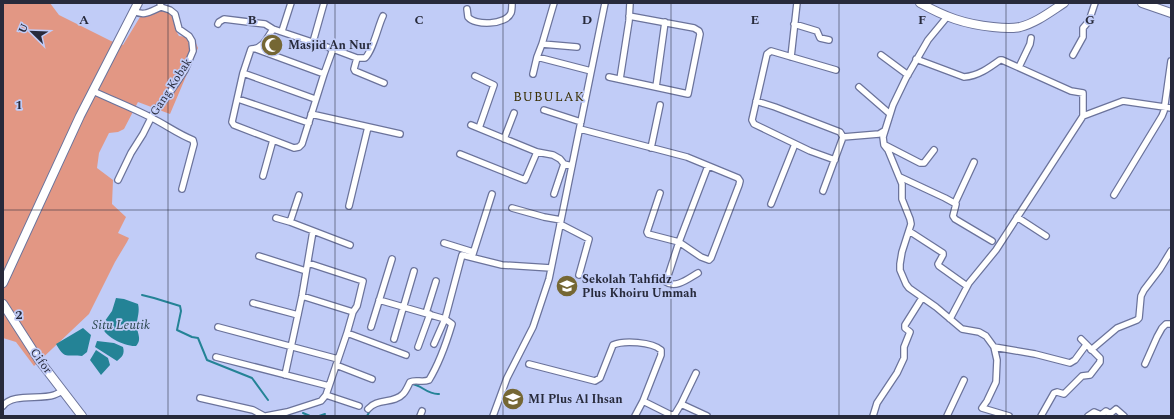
<svg xmlns="http://www.w3.org/2000/svg" width="1174" height="419" viewBox="0 0 1174 419" font-family="Spectral,serif">
<style>
.green{fill:#e29784}
.water{fill:#248396}
.lines{fill:none;stroke-linecap:round;stroke-linejoin:round}
.stream{stroke:#248396;stroke-width:2}
.street-casing{stroke:#6b739b;stroke-width:8}
.secondary-casing{stroke:#6b739b;stroke-width:10}
.street{stroke:#fff;stroke-width:5.5}
.secondary{stroke:#fff;stroke-width:8}
.grid{fill:none;stroke:#272a3b;stroke-width:1;stroke-opacity:0.55}
.labels{text-anchor:middle;dominant-baseline:central;stroke-width:3.5;stroke-linejoin:round;paint-order:stroke}
.poi-label{font-size:12px;font-weight:bold;fill:#272a3b;stroke:#c1ccf7;text-anchor:start}
.street-label{font-size:12px;fill:#272a3b;stroke:#c1ccf7}
.neighbourhood-label{font-size:13px;letter-spacing:1px;fill:#3b3106;stroke:#c1ccf7}
.water-label{font-size:13px;font-style:italic;fill:#2b474e;stroke:#c1ccf7}
.grid-label{font-size:13px;text-anchor:middle;font-weight:bold;fill:#272a3b;stroke:#c1ccf7;stroke-width:3.5;stroke-linejoin:round;paint-order:stroke}
</style>
<rect width="100%" height="100%" fill="#c1ccf7"/>
<!-- green -->
<path class="green" d="M3,3H50L59,15L111,41L123,45L140,17L163,9L170,11L176,19C174,25 175,30 179,36C190,38 194,36 198,48L170,114L138,102L124,129L118,132L109,133L99,153L97,168L113,180L112,204L126,217L118,233L129,238L127,242L115,262L89,314L34,366L16,342L3,338Z"/>
<!-- water -->
<path class="water" d="M116,298L124,299L138,304C140,312 137,317 137,324C136,332 143,339 136,346C126,347 102,336 102,325L112,311Z
M83,328L91,335L87,352L82,356C66,354 65,360 56,344Z
M97,341L114,343L123,347C125,354 122,357 117,361L95,347Z
M96,350L108,358L110,365L101,375L90,360Z"/>
<g class="lines">
<!-- stream -->
<path class="stream" d="M142,295L154,298L180,306L181,311L177,330L192,337L198,338L207,360L252,378L268,400
M411,384C421,384 427,395 439,394
M303,413L310,416
M319,416L325,414
M367,416L371,409"/>
<!-- street casing -->
<g class="street-casing">
<path id="street" d="M467,9L468,17C475,26 506,25 511,13C512,10 512,6 512,3
M134,11C144,17 151,11 161,7
M947,17L928,40L906,78L893,105L883,137L884,145L888,150L902,184V199L910,219L911,224L902,252L900,264V270L906,284L909,288L936,307L962,329L979,332L986,336L994,347L997,360L996,382L987,401L982,408L1009,416
M218,24L219,22L224,19L265,24L273,29L333,49L324,74L302,144L299,147L294,148L234,125L232,122L243,73L251,49C263,49 267,38 273,29
M794,24L817,31L820,38L829,40
M282,31L291,3
M313,42L324,3
M542,44L554,3
M256,49L324,74
M333,49L357,58H365C373,51 378,26 383,16
M881,55L908,75
M1073,55L1083,37V28L1089,21L1095,3
M537,57L591,71
M791,57L797,3
M357,58L354,69L355,71L384,83
M916,59L964,77C978,76 989,68 1000,60H1002L1071,91L1083,93V116L1123,101L1171,108
M1019,67L1030,44L1031,38
M243,73L315,99
M533,74L537,57L542,44L577,47
M475,76L494,85L479,128
M609,77L688,94L700,34L699,31L694,28L629,16
M620,79L629,21L630,3
M656,87L665,22
M859,87L890,114
M93,91C112,100 133,108 152,118C166,125 178,134 193,140L194,144L182,189
M238,99L309,123
M756,101L775,107L840,132L843,137
M544,110L581,122
M311,114L400,134
M471,125L537,152L553,155L560,159L564,164L572,166
M580,129L687,157L738,178L740,181L739,185L711,258L709,260L701,257L679,242L648,234L647,232L660,193
M504,139L514,113
M885,145L920,163H924L934,150
M651,148L660,105
M460,154L525,180L537,152
M835,160L810,151L754,124L752,120L767,54L771,51L836,70
M263,176L273,140
M900,177L945,198L956,204L953,216L955,219L992,241
M118,180L131,153L143,134L154,112L166,98L177,82L185,70L193,51L192,41L189,36L179,29L175,14L170,10L161,7L160,3
M823,191L843,137L879,134L884,131
M554,194L564,164
M299,195L290,222L350,245
M1114,195L1162,116L1164,111L1171,61
M955,203L974,162
M771,204L795,144
M349,206L368,127
M512,208L544,217L561,220
M1017,217L1046,236
M276,218L290,222
M560,224L589,239L579,275
M909,231L943,253V255L938,264L939,266L967,286
M444,243L473,252
M259,256L306,271
M472,257L492,194
M308,263L363,281L357,306L353,312L347,333
M698,273C689,278 676,289 666,282L679,242L708,166
M302,296L353,312
M379,300L445,319L462,255L502,265L551,268
M253,303L298,315
M426,313L436,281
M950,319L969,283L996,250L1083,116
M218,327L338,359
M371,327L392,259
M394,339L414,271
M418,347L430,314
M994,347L1035,354L1070,363L1075,360L1086,345
M1091,350L1117,328L1137,320L1139,318L1141,296L1144,290L1160,269L1171,251
M216,357L329,386
M529,364L595,381L600,378L613,345C624,340 652,342 661,350V355L643,401
M1145,364L1157,337L1162,328L1166,324H1171
M336,365L372,379
M696,373L681,404L707,416
M285,375L302,296L313,231
M326,395L359,406
M200,398L253,410L264,416
M3,406C12,393 40,400 54,395C57,394 60,392 63,391
M368,409C377,398 394,404 403,394C406,391 408,386 410,382C416,379 422,383 429,380C440,362 446,344 452,324L445,319L434,344
M266,416L287,412L321,401L326,395L347,333L406,355
M420,416L422,411
M493,416L507,378L533,327L549,279L605,3
M635,416L643,401L671,415L675,414L681,404
M873,416L877,403L897,373L904,358V347L910,332L905,328V325L922,298
M947,416L964,380
M1041,416L1054,393L1057,392L1064,394L1082,376L1090,375L1100,362V358L1081,339
M1088,416L1094,412L1101,415L1106,411L1110,414L1116,409L1124,416"/>
</g>
<!-- secondary casing -->
<g class="secondary-casing">
<path id="secondary" d="M920,3C945,17 964,24 993,27C1002,28 1011,29 1020,27C1036,23 1050,12 1064,3
M1142,3L1171,13
M3,283L80,116L138,3
M3,304L39,360L82,416"/>
</g>
<!-- street -->
<use href="#street" class="street"/>
<!-- secondary -->
<use href="#secondary" class="secondary"/>
</g>
<!-- grid -->
<path class="grid" d="M168,3V416M335,3V416M503,3V416M671,3V416M839,3V416M1006,3V416M3,210H1171"/>
<!-- icons -->
<defs>
<g id="mosque-disc" transform="scale(1.15)"><circle r="9.5" fill="#756734" stroke="#c1ccf7"/><path d="M3.5-4.9A6 6 0 1 0 3.5 4.9A5 5 0 1 1 3.5-4.9Z" fill="#fff"/></g>
<g id="school-disc" transform="scale(1.15)"><circle r="9.5" fill="#756734" stroke="#c1ccf7"/><path d="M0-5L7-2L0 1L-7-2ZM-4 1L0 2.5L4 1V4Q0 6-4 4Z" fill="#fff"/></g>
</defs>
<g fill-rule="evenodd">
<use href="#mosque-disc" x="272" y="45"/>
<use href="#school-disc" x="567" y="286"/>
<use href="#school-disc" x="513" y="399"/>
</g>
<g class="labels">
<!-- poi labels -->
<g class="poi-label">
<text x="288" y="45">Masjid An Nur</text>
<text x="582" y="279">Sekolah Tahfidz<tspan x="582" dy="14">Plus Khoiru Ummah</tspan></text>
<text x="528" y="399">MI Plus Al Ihsan</text>
</g>
<!-- street labels -->
<g class="street-label">
<text transform="translate(171 87) rotate(-57)">Gang Kobak</text>
<text transform="translate(41 361) rotate(54)">Cifor</text>
</g>
<!-- neighbourhood labels -->
<g class="neighbourhood-label">
<text x="549" y="97">BUBULAK</text>
</g>
<!-- water labels -->
<g class="water-label">
<text x="121" y="325">Situ Leutik</text>
</g>
</g>
<g class="grid-label">
<text x="84" y="24">A</text>
<text x="252" y="24">B</text>
<text x="419" y="24">C</text>
<text x="587" y="24">D</text>
<text x="755" y="24">E</text>
<text x="922" y="24">F</text>
<text x="1090" y="24">G</text>
<text x="19" y="109">1</text>
<text x="19" y="319">2</text>
</g>
<!-- border -->
<rect width="1174" height="419" fill="none" stroke="#272a3b" stroke-width="8"/>
<!-- north arrow -->
<g transform="translate(32 32) rotate(293)" stroke="#c1ccf7" stroke-width="3" paint-order="stroke">
<path d="M0-3L7 15L0 10L-7 15Z" fill="#272a3b"/>
<text y="-6" font-size="11" font-weight="bold" text-anchor="middle" fill="#272a3b">U</text>
</g>
</svg>
